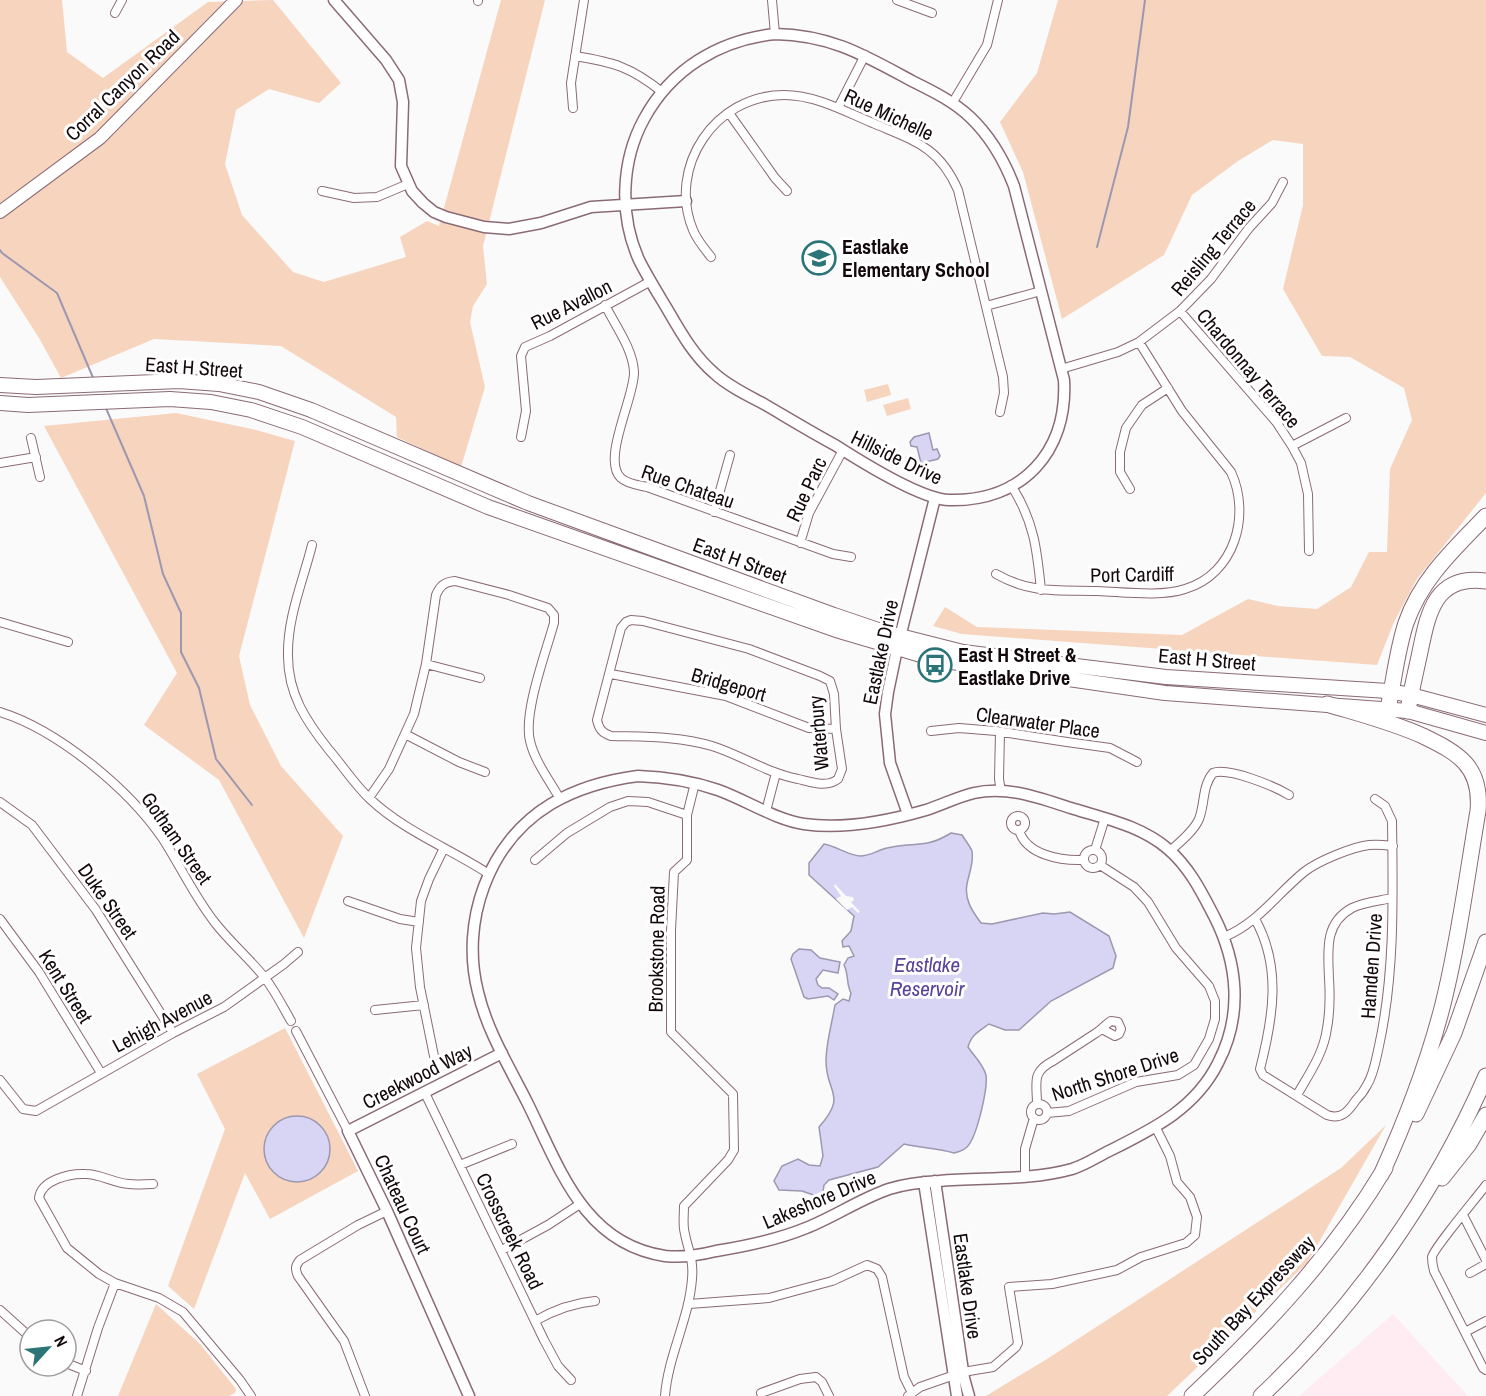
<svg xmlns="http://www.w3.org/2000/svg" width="1486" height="1396" viewBox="0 0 1486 1396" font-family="'Archivo Narrow',sans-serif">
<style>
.built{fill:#ffecf3}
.green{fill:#f7d4be}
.water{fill:#d8d4f4;stroke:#9d97af;stroke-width:1.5}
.pier{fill:#fafafa}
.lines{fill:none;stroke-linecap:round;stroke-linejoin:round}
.stream{stroke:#9d97af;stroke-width:2}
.minor-casing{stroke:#8b6a77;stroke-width:10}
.tertiary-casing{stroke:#8b6a77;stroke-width:13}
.secondary-casing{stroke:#8b6a77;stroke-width:14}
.primary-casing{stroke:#8b6a77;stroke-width:16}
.motorway-casing{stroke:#8b6a77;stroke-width:17}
.minor{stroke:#fff;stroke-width:8}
.tertiary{stroke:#fff;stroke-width:10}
.secondary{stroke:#fff;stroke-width:12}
.primary{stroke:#fff;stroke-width:14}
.motorway{stroke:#fff;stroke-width:15}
.labels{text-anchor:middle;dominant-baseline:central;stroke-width:6;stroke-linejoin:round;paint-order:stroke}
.street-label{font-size:20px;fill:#13080d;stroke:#fff}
.poi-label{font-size:20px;font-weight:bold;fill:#13080d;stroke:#fff;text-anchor:start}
.water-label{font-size:21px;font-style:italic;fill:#58429a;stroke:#fff}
</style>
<rect width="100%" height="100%" fill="#fafafa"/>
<!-- built -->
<path class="built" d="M1393,1314L1468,1396H1299Z"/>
<!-- green -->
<path class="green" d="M0,0H62L67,52L103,78L208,2L273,0L341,83L319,103L269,89L236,110L225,164L242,215L293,272L324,282L406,257L400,237L427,221L439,226L501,0H545L483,246L487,284L473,306L470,322L485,387L461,467L397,437L396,417L281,346L154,339L61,378L39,338L0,277Z
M1058,0H1486V493L1417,579L1394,622L1377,665L962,634L933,626L945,607L977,627L1182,635L1248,599L1278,606L1317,609L1351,587L1369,552H1387L1390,469L1412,420L1404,388L1350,357L1322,356L1283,289L1303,205V144L1273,140L1238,161L1192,195L1164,255L1062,319L1023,172L1000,122L1037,73Z
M888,384L891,395L867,402L864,390Z
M908,398L911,409L887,416L883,405Z
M176,413L252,429L295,441L239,656L250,705L281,766L343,836L304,938L219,780L144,725L177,673L44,426Z
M285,1028L358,1171L270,1219L245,1173L194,1309L168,1286L225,1129L197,1074Z
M1386,1125L1307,1263L1167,1396H986L1047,1359L1341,1168Z
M156,1304L200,1344L236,1389L235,1393L229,1396H118Z"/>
<!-- water -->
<path class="water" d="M929,433L933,450L937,449L940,456L938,459L921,463L917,447L911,446L910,442L914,437Z
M951,833L962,835C965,840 970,846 972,851C974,863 969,873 967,884C964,899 972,911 981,923L992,924L1043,913L1054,914L1070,912L1109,936L1116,956L1113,968L1051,1001L1019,1030H1005L989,1024C979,1031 971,1035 968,1047C974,1056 983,1064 986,1075C988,1088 977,1137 967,1147C964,1150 958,1152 954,1153C937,1148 921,1148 904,1144L878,1167L829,1180L824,1185L822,1198L802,1191L779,1190L774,1181L782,1166L798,1159L809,1165L820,1166L823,1156L819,1127C848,1094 826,1094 826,1061C826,1043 832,1023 835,1005L843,999L849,1001L851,993C846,984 849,975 844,965L848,958L854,956L849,946L843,947L842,941L851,931L854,916L809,875V863L824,844C836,846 847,855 860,856C870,856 878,850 887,848C913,841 924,850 951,833Z
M799,949L811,950L820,958L840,962L838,973L823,970L816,979L818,985L822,988H829L838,994L834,1000L828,996L808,999L804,997L791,959L793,954Z
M264 1149a33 33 0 1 1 66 0a33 33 0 1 1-66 0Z"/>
<!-- pier -->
<path class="pier" d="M835,884L846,896L853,897L854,900L851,902L860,912L858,913L852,907L847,910L836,899L841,896L834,886Z"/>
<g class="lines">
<!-- stream -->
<path class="stream" d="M1097,247L1128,127L1145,0
M0,250L2,253L57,293L94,380
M105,406L144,496L163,574L181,613V652L199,688L216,759L252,805"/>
<!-- minor casing -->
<g class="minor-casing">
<path id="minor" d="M772,0L775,34
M897,0L932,13
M478,1V0
M115,13L122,0
M575,56C613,62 631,67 662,92
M953,102L987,45L998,0
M573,108L571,83L584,0
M838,108L865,55
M729,113L775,178L787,191
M322,191L354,198L377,197L408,184
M711,257C704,248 697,240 693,230C667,167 715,95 784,95C816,95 846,112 875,124C915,141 939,147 958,190L1003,377L1004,393L1000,412
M605,305C615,325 633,349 634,372C635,396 601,460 621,478C627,484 639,485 647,487L833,554L851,557
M986,306L1041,291
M1180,311L1277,423L1292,446L1301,463L1308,494L1309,551
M1061,369L1118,352L1139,342L1180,311L1211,279L1249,228L1272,203L1283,182
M521,437L526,411L521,356L525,347L550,336L651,281
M31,438L40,477
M1292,446L1346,418
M0,463L36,457
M1011,485C1034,521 1037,549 1041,590
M1130,489L1120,472V452L1126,428L1142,405L1168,388
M714,512L730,455
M800,543L809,513L843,450
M312,545C303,581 287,618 288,656C288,694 306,721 329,750C343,766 354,784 370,799C404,831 449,848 489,874
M996,574C1031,594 1059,590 1098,591C1124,592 1161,597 1185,589C1235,574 1251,515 1231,472L1182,411L1139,342
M631,620L643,621L749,649L820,676L830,681L834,694L836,729L842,769L838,779C827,788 811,782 798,779C767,773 741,755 712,746C678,736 645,737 611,736C602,733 599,729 597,720L621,628L626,622Z
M0,622L68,642
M426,664L480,678
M611,674L726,696L809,728L836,729
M0,712C58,730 129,789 163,839C181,867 195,898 216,924C231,943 250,959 265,978C275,991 283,1007 291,1021
M931,731L959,728L996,731L1067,742L1110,748L1137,762
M1000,732L999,779L1001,792
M405,734L459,762L485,772
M369,798L389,769L414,714L426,664L436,595C440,586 444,582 455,581L509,595L548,608L554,615V623C546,652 523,713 530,741C535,762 550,781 560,799
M0,802L32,825L96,910L173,1033
M766,811L776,773
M1011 823a7 7 0 1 1 14 0a7 7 0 1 1-14 0Z
M1019,830C1026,855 1061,861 1084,860
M1095,850L1105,818
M1084 859a9 9 0 1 1 18 0a9 9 0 1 1-18 0Z
M1170,851C1180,842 1194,831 1199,819C1205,804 1202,786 1213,773C1228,767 1274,786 1289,795
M535,860L567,833L610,807L628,801L648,802L687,815
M348,901L400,919L419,922
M0,919L39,972L101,1073
M1255,919C1282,967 1273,1018 1260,1069L1263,1075L1327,1115C1341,1120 1348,1112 1356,1100C1360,1096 1364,1091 1367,1085C1374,1074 1376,1059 1379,1046C1395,973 1393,896 1392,821L1385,806L1375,799
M1224,937C1258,923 1277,894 1304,872C1318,861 1352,847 1369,845C1377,844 1385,845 1393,846
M375,1010L424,1005
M296,1031L348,1131
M434,1056L420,987L416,948L421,901L429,879L444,848
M0,1080L23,1109L36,1111L173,1033L224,1007L284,964L298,952
M425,1093L544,1340L558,1366L571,1380
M1297,1095C1309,1074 1324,1053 1327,1028C1330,1012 1330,994 1329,978C1328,951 1324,923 1352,908C1364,902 1379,901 1392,898
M1037,1104C1037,1083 1031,1072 1053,1061L1096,1033C1101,1030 1106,1024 1111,1021L1118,1022L1121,1029L1119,1034L1115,1036L1102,1029
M1031 1112a8 8 0 1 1 16 0a8 8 0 1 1-16 0Z
M1047,1113L1069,1111L1136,1082L1178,1075L1194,1065L1209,1039L1215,1019V1001L1209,986L1176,948L1148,902L1134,887L1100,865
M460,1165L512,1144
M1025,1177V1149L1034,1118
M153,1184C145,1184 136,1185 129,1184C114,1183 100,1174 86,1174C70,1173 41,1180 39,1198L67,1248L99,1274L115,1283L159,1298L183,1312L240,1380L251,1396
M1486,1185C1478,1196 1433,1249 1432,1257C1432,1261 1433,1267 1434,1271L1483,1368L1486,1370
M1463,1215L1486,1260
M502,1250L548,1225L580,1204
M1470,1273L1486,1264
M689,1304L769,1298L832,1281L867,1265L877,1269L882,1277L904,1377L912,1393
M0,1310L30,1337
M535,1321C554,1310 573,1303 595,1301
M1465,1332L1486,1321
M66,1363L86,1371
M761,1393L800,1379L816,1377L822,1382L829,1396
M77,1396L98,1328L115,1283
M365,1396L344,1341L298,1276C295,1269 295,1266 300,1260L358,1225L387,1211
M665,1396C668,1356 689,1319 692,1279C694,1258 687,1248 684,1229C683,1222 684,1214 684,1206L728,1160L734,1150L733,1094L671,1032V930L674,872L687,860V815L695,783
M908,1396L920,1387L963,1372L993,1367L1016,1347L1018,1343L1009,1287L1052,1284L1117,1270L1141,1257L1186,1243L1195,1235L1197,1217L1190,1197L1177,1182L1170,1156L1156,1128"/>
</g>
<!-- tertiary casing -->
<g class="tertiary-casing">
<path id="tertiary" d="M334,0L386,60L399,80L403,102L401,166L412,191L423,203L434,212L446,217L484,227L509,229L541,223L591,207L686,201
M775,34C831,35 864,55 912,81C932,91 953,101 970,117C990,136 1004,160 1014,186L1064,380C1068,452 1022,502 949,500C921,499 860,461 835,445C811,432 788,418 764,404C747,395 728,386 714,373C693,355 680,331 666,307C657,292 647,276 639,260C619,216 621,161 644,119C671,69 719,40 775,34Z
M638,776C666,777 692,781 718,790C746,800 776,820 804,824C844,830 888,821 926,810C942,805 957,797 974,793C1008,785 1042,799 1074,809C1107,819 1141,826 1168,849C1189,867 1201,891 1214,916C1238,963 1243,1015 1218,1063C1195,1109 1153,1129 1109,1151C1097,1157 1085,1165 1072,1169C1029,1181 983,1177 939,1181C922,1182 905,1184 889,1189C860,1199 834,1217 806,1228C777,1240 747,1246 716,1251C700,1255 682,1258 665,1256C584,1244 560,1169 528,1104C510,1068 487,1031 478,992C460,922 488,842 551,804C578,788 607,780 638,776Z
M908,814L890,763L885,714L888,692L897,649L935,498
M935,1181L964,1378L969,1396
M924,1182L957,1396
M469,1396L387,1211L348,1131L502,1053"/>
</g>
<!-- secondary casing -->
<g class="secondary-casing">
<path id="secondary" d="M0,212L100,138L236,0"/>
</g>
<!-- primary casing -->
<g class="primary-casing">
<path id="primary" d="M0,385L36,387L179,381L219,384L259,392L311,410L528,503L834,615L884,632L963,652L1166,677L1388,691L1411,695L1486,715
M0,403L28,405L170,399L211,402L251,410L302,427L488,507L836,630L938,660L1165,693L1408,711L1486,733"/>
</g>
<!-- motorway casing -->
<g class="motorway-casing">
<path id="motorway" d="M1327,704C1360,714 1392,722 1423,736C1458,753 1482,766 1478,811C1467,875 1459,940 1443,1004C1428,1063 1406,1120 1381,1175
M1388,709C1394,680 1397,650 1406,623C1421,579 1455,548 1486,516
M1408,711C1411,691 1416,671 1420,652C1428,613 1435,574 1486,581
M1416,1114L1454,1033L1486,942
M1442,1178L1469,1144L1486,1115
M1192,1396C1265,1327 1333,1255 1385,1168
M1261,1396C1356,1307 1434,1195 1486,1076"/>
</g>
<!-- minor -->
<use href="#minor" class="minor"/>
<!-- tertiary -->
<use href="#tertiary" class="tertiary"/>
<!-- secondary -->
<use href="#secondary" class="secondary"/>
<!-- primary -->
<use href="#primary" class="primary"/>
<!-- motorway -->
<use href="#motorway" class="motorway"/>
</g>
<!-- icons -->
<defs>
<g id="school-ring" transform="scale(1.725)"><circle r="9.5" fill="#fff" stroke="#2b7579" stroke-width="1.5"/><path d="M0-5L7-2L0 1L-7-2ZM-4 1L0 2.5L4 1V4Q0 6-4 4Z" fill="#2b7579"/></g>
<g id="bus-ring" transform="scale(1.725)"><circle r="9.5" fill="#fff" stroke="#2b7579" stroke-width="1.5"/><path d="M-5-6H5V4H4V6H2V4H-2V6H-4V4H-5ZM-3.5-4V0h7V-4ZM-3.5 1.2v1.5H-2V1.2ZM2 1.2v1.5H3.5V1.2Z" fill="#2b7579"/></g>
</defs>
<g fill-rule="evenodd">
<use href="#school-ring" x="819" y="258"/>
<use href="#bus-ring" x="935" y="665"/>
</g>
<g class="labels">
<!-- street labels -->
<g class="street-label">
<text transform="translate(122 85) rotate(-44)">Corral Canyon Road</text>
<text transform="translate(889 114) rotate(25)">Rue Michelle</text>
<text transform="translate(1213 247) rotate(-50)">Reisling Terrace</text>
<text transform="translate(571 304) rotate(-27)">Rue Avallon</text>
<text transform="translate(194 367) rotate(4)">East H Street</text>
<text transform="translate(1249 368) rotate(50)">Chardonnay Terrace</text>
<text transform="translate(897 457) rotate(26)">Hillside Drive</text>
<text transform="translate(688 486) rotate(19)">Rue Chateau</text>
<text transform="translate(806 489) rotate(-65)">Rue Parc</text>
<text transform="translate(740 560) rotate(20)">East H Street</text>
<text transform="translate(1132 574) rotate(-1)">Port Cardiff</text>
<text transform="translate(880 652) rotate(-78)">Eastlake Drive</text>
<text transform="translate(1207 659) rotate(5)">East H Street</text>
<text transform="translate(729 684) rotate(16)">Bridgeport</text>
<text transform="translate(1038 722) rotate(8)">Clearwater Place</text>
<text transform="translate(818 733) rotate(-95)">Waterbury</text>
<text transform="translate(177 838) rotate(55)">Gotham Street</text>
<text transform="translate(108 901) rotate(55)">Duke Street</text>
<text transform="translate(656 949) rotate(-89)">Brookstone Road</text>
<text transform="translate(1371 966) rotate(-86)">Hamden Drive</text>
<text transform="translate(66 986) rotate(58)">Kent Street</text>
<text transform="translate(162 1021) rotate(-28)">Lehigh Avenue</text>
<text transform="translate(1115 1074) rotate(-18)">North Shore Drive</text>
<text transform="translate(417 1076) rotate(-27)">Creekwood Way</text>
<text transform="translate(819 1199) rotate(-23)">Lakeshore Drive</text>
<text transform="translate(403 1204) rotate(65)">Chateau Court</text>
<text transform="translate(510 1231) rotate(64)">Crosscreek Road</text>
<text transform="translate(968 1286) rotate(82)">Eastlake Drive</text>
<text transform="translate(1253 1300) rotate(-47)">South Bay Expressway</text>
</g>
<!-- poi labels -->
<g class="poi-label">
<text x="842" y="246">Eastlake<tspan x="842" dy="23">Elementary School</tspan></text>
<text x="958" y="654">East H Street &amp;<tspan x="958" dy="23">Eastlake Drive</tspan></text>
</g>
<!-- water labels -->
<g class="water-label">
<text x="927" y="964">Eastlake<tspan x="927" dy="24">Reservoir</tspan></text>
</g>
</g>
<!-- north arrow -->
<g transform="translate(48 1348) rotate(63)"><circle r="28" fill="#ffffff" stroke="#a19c9e" stroke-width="1.5"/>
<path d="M0-4.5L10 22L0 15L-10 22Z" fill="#2b7579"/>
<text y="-9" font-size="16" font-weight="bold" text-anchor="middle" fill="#13080d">N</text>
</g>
</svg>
